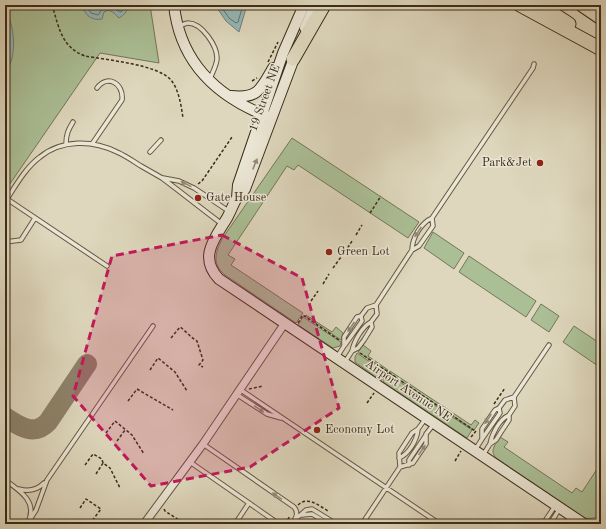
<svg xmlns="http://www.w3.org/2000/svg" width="606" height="529" viewBox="0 0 606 529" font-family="'Old Standard TT',serif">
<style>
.green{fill:#abbf96;stroke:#747657}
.water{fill:#95b8b9;stroke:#718079}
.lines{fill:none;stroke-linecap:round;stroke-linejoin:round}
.shore{stroke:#687268;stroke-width:1}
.taxiway{stroke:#8d826a;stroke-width:20}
.lane-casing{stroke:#645841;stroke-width:5.5}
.street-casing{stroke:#645841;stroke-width:9}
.secondary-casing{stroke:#3c2d18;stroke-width:12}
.highway-casing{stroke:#3c2d18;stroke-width:15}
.path{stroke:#3c2d18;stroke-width:1.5;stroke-dasharray:3 2;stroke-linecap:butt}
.lane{stroke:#eae5d4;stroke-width:3.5}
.street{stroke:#eae5d4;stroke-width:7}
.secondary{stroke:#eae5d4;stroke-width:10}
.highway{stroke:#ded7bd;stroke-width:13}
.oneway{fill:#938976}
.marked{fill:#c2185b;fill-opacity:0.2;stroke:#c2185b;stroke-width:3;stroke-dasharray:8 5;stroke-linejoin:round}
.poi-dot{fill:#8f2418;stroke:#eae5d4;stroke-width:1.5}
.labels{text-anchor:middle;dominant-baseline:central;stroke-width:3;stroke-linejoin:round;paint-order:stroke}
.street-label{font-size:12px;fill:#3c2d18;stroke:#eae5d4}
.poi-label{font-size:12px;fill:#3c2d18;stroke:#eae5d4;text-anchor:start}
</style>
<rect width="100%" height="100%" fill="#ded7bd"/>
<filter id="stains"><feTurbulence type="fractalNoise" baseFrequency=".005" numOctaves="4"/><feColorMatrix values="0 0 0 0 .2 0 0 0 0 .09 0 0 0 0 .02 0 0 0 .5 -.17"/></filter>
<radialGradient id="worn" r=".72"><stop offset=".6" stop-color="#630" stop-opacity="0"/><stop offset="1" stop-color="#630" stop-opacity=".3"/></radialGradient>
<!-- green -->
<path class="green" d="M5,5H150L159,63L100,53L5,191Z
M292,138L419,222L408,238L298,165L294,170L287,166L228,255L235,259L231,265L303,313L296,323L225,275C212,264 215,253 222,239Z
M433,232L464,253L454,269L424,248Z
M469,256L536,301L526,317L459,272Z
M541,304L559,316L549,332L531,320Z
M306,315L332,332L336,327L343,333L341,340L305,316Z
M303,317L341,342L340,346L333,348L298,325Z
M574,326L601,344V368L563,342Z
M363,345L371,351L368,356L388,370L387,371L358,352Z
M357,353L386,373L381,381L355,362V357Z
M390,371L471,425L475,420L479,423L474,430L389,373Z
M388,374L472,430L467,438L383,382Z
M500,437L508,442L504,447L572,493L576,488L582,492L601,463V515C597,518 590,519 585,518L496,458C489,450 496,444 500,437Z"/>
<!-- water -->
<path class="water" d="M82,5H129C127,12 124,15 119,18L114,13L109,10L104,12L102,19C91,21 85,15 82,5Z
M215,5H247L239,32L226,21Z
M5,7C12,22 16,41 12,58C11,64 7,70 5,76Z"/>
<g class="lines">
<!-- shore -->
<path class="shore" d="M86,5L91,13L98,15L102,9L108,6L121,12L124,8L125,5
M220,5L229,18L236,23L238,22L243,5
M5,19C10,34 11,50 5,66"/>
<!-- taxiway -->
<path class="taxiway" d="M5,417C19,426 34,437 48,422L87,364"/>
<!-- lane casing -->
<g class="lane-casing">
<path id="lane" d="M179,26C182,25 186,23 188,23C202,23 217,46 217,58C217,65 212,73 210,79
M66,144C66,135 68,130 73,122
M92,144L122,100C124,83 107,74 97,88
M150,152L161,140
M163,178L179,181L194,188L230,212
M7,199L107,266
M5,202C15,187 25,168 40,157C62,139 93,140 117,152C126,156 133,161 141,166C148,170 155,174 162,178C182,193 202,209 222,224
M5,242L21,240L35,218
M412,250C412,238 421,223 432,218L533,68L534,64
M345,345L362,321L361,316
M352,351C354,341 362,327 371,322
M337,357L344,346V337L357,317L361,316L367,308L376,305L412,250L419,246L433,226L432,218
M345,362L352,351L358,348L364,340L372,327L371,322L377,314L376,305
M241,390L440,524
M236,394L267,414L281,418
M482,439L500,413L499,408
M203,444L294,507C299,513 296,518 292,524
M490,444C492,433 500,419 509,415
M475,450L482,439V429L495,410L499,408L505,400L514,397L549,345
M483,455L490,444L496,440L501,432L509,420V415L515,406L514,397
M399,458C409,454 417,440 418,429
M190,462L249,503
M409,465V460L426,435
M400,467L413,463L426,444V434L433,425
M5,480C21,491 39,503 27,524
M19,489C29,492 37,490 44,483
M302,515L312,514L329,524
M298,517L306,510L312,509L330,520L335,524
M29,521L36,510L47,480L153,326
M235,524L249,503L279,524
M362,524L400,467L399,453L412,433L418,429L426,418
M543,524L555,506
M550,524L560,508"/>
</g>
<!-- street casing -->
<g class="street-casing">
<path id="street" d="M144,524L203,444L285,323"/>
</g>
<!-- secondary casing -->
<g class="secondary-casing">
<path id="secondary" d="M174,5C180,63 217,97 269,117
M305,28L315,5
M296,53L245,189C243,192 239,195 237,198C233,204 231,211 227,218C215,238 198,257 219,279L584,524
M231,96C258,99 261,89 273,68
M237,198L238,185L283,53L304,5"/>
</g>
<!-- highway casing -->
<g class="highway-casing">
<path id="highway" d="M520,5L601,49
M540,5L569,24
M582,5L601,18
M293,59L324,5"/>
</g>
<!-- path -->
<path class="path" d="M52,5C59,27 61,47 85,56C105,60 157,64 171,80C179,90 181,105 183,118
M268,62L278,42
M252,81L257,78
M198,184L202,181L232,137L233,138
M370,213L381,196
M356,235L362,225
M345,252L352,241
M333,268L341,257
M323,284L329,274
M311,301L318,291
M298,323L303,315L339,340
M171,338L180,327C186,331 190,337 197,341L203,360L199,365L203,367
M360,353L475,431
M150,370L158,358L175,372L187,391
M383,379L388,373
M249,389L263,386
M128,401L137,389L173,410
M367,403L374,393
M494,404L505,388
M106,433L115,421L132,435L144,454
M471,437L476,431
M117,441L125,430
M455,461L461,451
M85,465L93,454L102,459L103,463L110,468L120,488
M96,474L103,463
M298,505C308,496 318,505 328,511
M80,508L86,499L101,509L92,521L96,524
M164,509L165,511L185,524
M285,524L290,516"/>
<!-- lane -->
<use href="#lane" class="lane"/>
<!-- street -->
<use href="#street" class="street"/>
<!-- secondary -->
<use href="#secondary" class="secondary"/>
<!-- highway -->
<use href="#highway" class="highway"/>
</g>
<!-- one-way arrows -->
<defs><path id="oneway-solid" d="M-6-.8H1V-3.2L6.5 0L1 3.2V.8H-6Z"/></defs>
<g class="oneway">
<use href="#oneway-solid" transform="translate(255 164) rotate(-68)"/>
<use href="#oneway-solid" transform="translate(186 184) rotate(-154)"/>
<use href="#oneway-solid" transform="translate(418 232) rotate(124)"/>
<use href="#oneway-solid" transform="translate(351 327) rotate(124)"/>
<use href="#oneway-solid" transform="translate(259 409) rotate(34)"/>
<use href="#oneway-solid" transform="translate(488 419) rotate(124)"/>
<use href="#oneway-solid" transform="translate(422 450) rotate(-56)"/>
<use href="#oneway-solid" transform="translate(277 496) rotate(-145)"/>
</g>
<!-- marked area -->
<path class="marked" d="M222,235L302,278L339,408L250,467L151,486L73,396L112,256Z"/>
<!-- markers -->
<g class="poi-dot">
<circle cx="540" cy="163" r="4"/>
<circle cx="198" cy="198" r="4"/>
<circle cx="329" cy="252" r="4"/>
<circle cx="317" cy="430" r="4"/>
</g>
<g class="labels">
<!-- street labels -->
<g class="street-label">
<text transform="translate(265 98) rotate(-70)">19 Street NE</text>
<text transform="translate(408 391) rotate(34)">Airport Avenue NE</text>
</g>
<!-- poi labels -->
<g class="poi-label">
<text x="532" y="163" text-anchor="end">Park&amp;Jet</text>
<text x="206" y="198">Gate House</text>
<text x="337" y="252">Green Lot</text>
<text x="325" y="430">Economy Lot</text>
</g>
</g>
<!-- margin -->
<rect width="606" height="529" fill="none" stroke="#ded7bd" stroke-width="20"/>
<rect x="6" y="6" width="594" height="517" fill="none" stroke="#3c2d18" stroke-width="2"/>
<rect x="10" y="10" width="586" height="509" fill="none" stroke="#3c2d18"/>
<rect width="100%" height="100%" filter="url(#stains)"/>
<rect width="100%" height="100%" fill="url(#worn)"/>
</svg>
